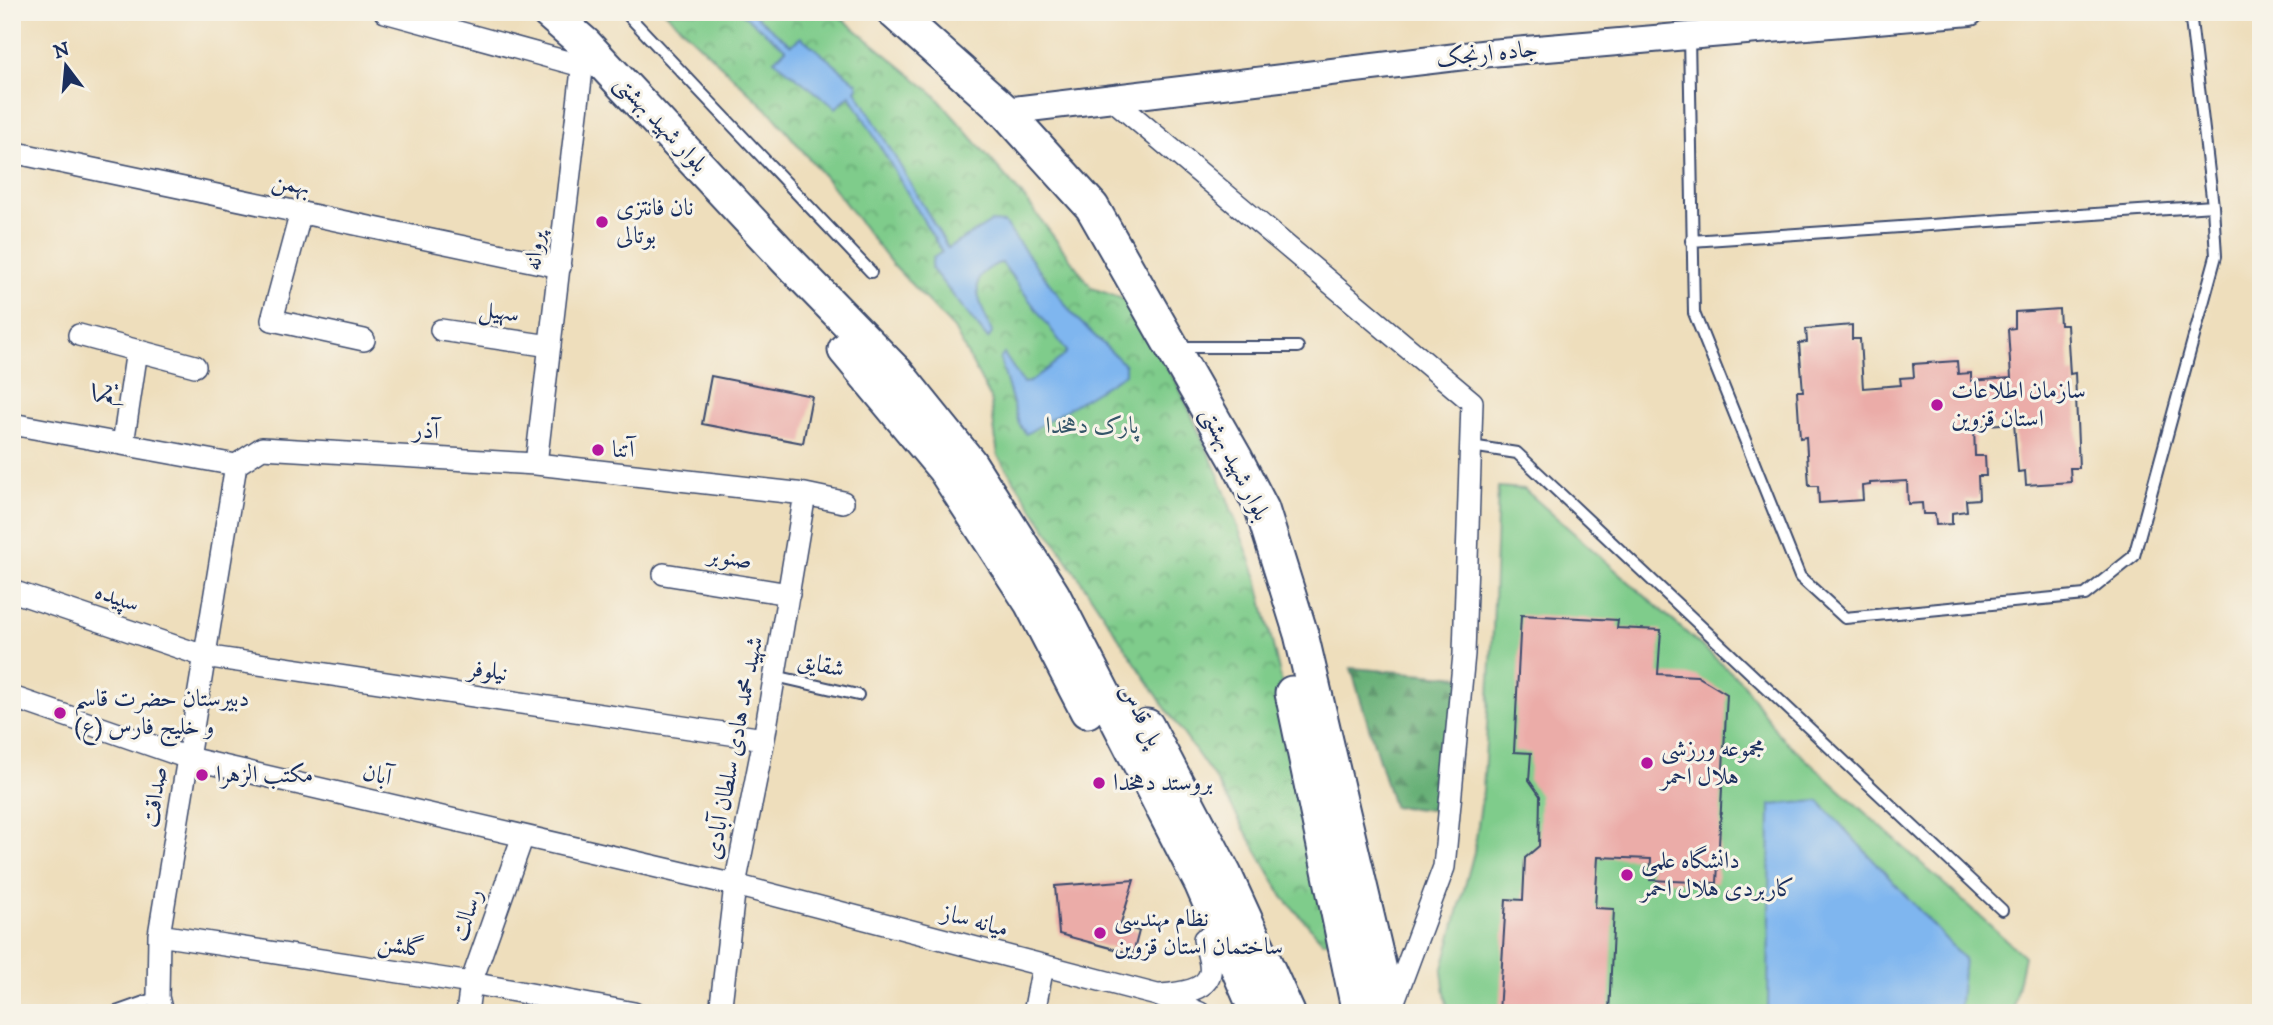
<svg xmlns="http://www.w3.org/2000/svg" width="2273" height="1025" viewBox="0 0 2273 1025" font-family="'IM FELL DW Pica',Amiri,serif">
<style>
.forest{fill:url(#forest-firs);stroke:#41706a;stroke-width:2}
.park{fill:url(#park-crowns);stroke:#4d7e74;stroke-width:2}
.pitch{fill:#7fcc8b;stroke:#4d7e74;stroke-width:2}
.water{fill:#7fb6ef;stroke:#4d72a6;stroke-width:2}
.building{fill:#ebaca8}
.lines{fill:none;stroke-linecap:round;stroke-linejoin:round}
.service-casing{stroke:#3b496c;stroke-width:14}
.minor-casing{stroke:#3b496c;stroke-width:24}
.tertiary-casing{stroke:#3b496c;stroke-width:30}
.primary-casing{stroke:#3b496c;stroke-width:37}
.service{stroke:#fff;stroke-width:10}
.minor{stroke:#fff;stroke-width:21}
.tertiary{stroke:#fff;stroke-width:26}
.primary{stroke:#fff;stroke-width:33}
.poi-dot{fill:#b5179e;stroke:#f7f3e8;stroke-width:2.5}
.labels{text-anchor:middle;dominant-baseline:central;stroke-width:6;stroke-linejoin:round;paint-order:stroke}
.street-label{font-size:24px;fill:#1b2f5e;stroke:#f7f3e8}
.poi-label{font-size:24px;fill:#1b2f5e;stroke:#f7f3e8;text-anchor:start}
.park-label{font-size:24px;fill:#345669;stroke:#f7f3e8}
</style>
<defs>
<pattern id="forest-firs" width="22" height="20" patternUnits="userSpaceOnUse" patternTransform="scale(1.75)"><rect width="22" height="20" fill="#67b077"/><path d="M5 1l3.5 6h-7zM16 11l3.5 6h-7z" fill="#549065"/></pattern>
<pattern id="park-crowns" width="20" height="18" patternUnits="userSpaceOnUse" patternTransform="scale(1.75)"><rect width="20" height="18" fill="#7fcc8b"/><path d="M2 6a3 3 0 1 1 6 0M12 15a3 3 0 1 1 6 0" fill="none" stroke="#67a675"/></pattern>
</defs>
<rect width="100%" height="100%" fill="#f7f3e8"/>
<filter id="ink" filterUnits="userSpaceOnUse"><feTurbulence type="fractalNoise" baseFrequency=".0143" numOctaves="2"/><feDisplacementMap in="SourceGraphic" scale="14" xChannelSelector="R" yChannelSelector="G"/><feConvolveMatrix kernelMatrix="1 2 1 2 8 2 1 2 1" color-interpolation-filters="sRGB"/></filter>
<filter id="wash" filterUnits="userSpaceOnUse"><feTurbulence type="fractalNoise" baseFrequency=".00686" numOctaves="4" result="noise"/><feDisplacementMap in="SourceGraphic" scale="28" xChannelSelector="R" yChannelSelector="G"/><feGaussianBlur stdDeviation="1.57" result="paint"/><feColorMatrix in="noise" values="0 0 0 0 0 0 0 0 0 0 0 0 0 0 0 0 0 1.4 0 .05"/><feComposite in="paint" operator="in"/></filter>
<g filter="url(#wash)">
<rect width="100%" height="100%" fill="#eedebc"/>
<!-- forest -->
<path class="forest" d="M1351,668L1461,677L1449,812L1393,806Z"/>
<!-- park -->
<path class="park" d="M665,12H834L933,93L1026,200L1092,288L1123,299L1178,385L1218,474L1257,578L1292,726L1329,941L1323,942L1283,897L1218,783L1172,718L998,456L990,397L954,329L892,264L828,181L772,114Z"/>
<!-- pitch -->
<path class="pitch" d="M1498,487L1524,489L1742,682L1779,735L2024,956L2012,1013H1448L1442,972L1474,852L1483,791L1493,630Z"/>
<!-- water -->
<path class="water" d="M740,12H751L791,45L801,37L857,83L858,87L856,90L948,248L991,222L1004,223L1074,316L1125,365V374L1026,434L1019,424L1000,359L1004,354L1023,383L1030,382L1064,356L1067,351L1002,263C996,263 993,266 987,270C966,283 986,315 992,333L988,339L931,268L933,258L942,252L850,95L836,108L774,60L786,49Z
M1819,801L1964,959L1959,1013H1768L1770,805Z"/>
<g id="blocks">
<!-- building -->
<path class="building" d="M2059,309L2060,325H2067L2070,374L2075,373L2079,468H2070L2071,482L2026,485L2025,471L2018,472L2014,423L1974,426L1975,456H1985L1986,476H1978L1979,499L1966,500L1967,511L1952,513V524L1936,525L1935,514H1923L1922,503L1908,504L1907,481L1870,483V485L1862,486L1863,500L1819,503L1818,486H1809L1806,437L1800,438L1797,391H1803L1799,343L1807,342L1806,329L1852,325V339H1860L1863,388L1901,385L1900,378L1914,377L1913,364L1957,361L1958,374L1971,373V381L2011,378L2008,329L2015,328V312Z
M711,376L812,396L803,443L702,424Z
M1521,615L1618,620L1617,628L1661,630L1658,674L1697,676L1727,694L1717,883L1650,880L1651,859L1598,857L1595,908L1614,909L1609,1013H1499L1506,899L1523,900L1525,858L1539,846L1540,796L1529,780L1531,753L1514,752Z
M1134,880L1120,926L1139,931L1133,954L1059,934L1055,886Z"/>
</g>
</g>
<g filter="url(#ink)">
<use href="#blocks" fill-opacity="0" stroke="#3b496c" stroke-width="2"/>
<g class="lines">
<!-- service casing -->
<g class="service-casing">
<path id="service" d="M625,12L871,272
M1689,36L1694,313L1800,577L1845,618L2085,595L2134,556L2216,256L2213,206L2190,12
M1691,241L2213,206
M1178,347H1298
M1471,446L1517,453L2002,910
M775,676L858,695
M113,1013L158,997"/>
</g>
<!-- minor casing -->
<g class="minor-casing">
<path id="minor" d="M385,12L582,66
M1111,98L1472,402L1464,654L1444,867L1391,1009
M12,152L560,267
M301,212L272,320L364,340
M441,330L550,346
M79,335L195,366
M12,424L236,465L262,448L536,464L805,494L843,502
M123,444L137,350
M536,464L585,44
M664,574L789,594
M12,591L204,656L764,739
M12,697L188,758L735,885L1157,995L1200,1013
M159,935L471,983L634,1013
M1160,995C1175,994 1206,992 1210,973C1212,963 1206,949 1204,939
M162,1013L158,997L159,935L236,465
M467,1013L471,983L523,836
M720,1013L735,885L764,739L805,494
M1034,1013L1043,966"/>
</g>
<!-- tertiary casing -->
<g class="tertiary-casing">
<path id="tertiary" d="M1005,111L1490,53L1970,12"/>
</g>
<!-- primary casing -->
<g class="primary-casing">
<path id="primary" d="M548,12L585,44L787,260L898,374L969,462L1053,595L1201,883L1257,1013
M894,12L1005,111L1092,207L1236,459L1262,509L1301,634L1390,1013
M845,350L944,469L1031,603L1087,711
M1292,693L1359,1013
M1147,726L1225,875L1288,1013"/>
</g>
<!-- service -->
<use href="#service" class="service"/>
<!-- minor -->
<use href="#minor" class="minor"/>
<!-- tertiary -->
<use href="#tertiary" class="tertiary"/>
<!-- primary -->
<use href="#primary" class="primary"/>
</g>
</g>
<!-- markers -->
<g class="poi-dot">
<circle cx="602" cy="222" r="7"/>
<circle cx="1937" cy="405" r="7"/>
<circle cx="598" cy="450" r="7"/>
<circle cx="60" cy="713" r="7"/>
<circle cx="1647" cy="763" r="7"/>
<circle cx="202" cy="775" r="7"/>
<circle cx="1099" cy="783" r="7"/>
<circle cx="1627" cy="875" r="7"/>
<circle cx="1100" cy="933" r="7"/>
</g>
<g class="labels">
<!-- street labels -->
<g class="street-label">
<text transform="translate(1487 54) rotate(-6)">جاده ارنجک</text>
<text transform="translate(661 124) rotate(47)">بلوار شهید بهشتی</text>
<text transform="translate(291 184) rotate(12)">بهمن</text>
<text transform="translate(535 251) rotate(-84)">پروانه</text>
<text transform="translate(499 312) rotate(8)">سهیل</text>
<text transform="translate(104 394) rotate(-82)">یکم</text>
<text transform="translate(426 431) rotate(3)">آذر</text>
<text transform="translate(1235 464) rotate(63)">بلوار شهید بهشتی</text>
<text transform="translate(730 558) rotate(9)">صنوبر</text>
<text transform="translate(117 598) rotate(19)">سپیده</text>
<text transform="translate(821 665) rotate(13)">شقایق</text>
<text transform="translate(488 671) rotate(8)">نیلوفر</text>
<text transform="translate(1141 715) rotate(62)">پل قدس</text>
<text transform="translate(734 748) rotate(-79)">شهید محمد هادی سلطان آبادی</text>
<text transform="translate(377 775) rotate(13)">آبان</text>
<text transform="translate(155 797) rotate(-81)">صداقت</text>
<text transform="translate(467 915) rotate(-71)">رسالت</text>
<text transform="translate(975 921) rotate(15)">میانه ساز</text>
<text transform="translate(401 946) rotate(9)">گلشن</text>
</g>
<!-- poi labels -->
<g class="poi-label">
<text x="616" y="208">نان فانتزی<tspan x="616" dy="28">بوتالی</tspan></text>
<text x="1951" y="391">سازمان اطلاعات<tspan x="1951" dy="28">استان قزوین</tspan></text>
<text x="612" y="450">آتنا</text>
<text x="74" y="699">دبیرستان حضرت قاسم<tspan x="74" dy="28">(ع) و خلیج فارس</tspan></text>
<text x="1661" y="749">مجموعه ورزشی<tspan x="1661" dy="28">هلال احمر</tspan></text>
<text x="216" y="775">مکتب الزهرا</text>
<text x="1113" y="783">بروستد دهخدا</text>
<text x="1641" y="861">دانشگاه علمی<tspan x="1641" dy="28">کاربردی هلال احمر</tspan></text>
<text x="1114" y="919">نظام مهندسی<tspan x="1114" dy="28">ساختمان استان قزوین</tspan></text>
</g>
<!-- park labels -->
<g class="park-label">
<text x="1092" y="426">پارک دهخدا</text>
</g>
</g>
<!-- margin -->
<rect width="2273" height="1025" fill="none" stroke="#f7f3e8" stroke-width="42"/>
<!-- north arrow -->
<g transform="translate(66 66) rotate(344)" stroke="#f7f3e8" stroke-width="5" paint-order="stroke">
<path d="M0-5L12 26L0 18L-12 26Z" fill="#1b2f5e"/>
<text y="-10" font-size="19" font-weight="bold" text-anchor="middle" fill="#1b2f5e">N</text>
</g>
</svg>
